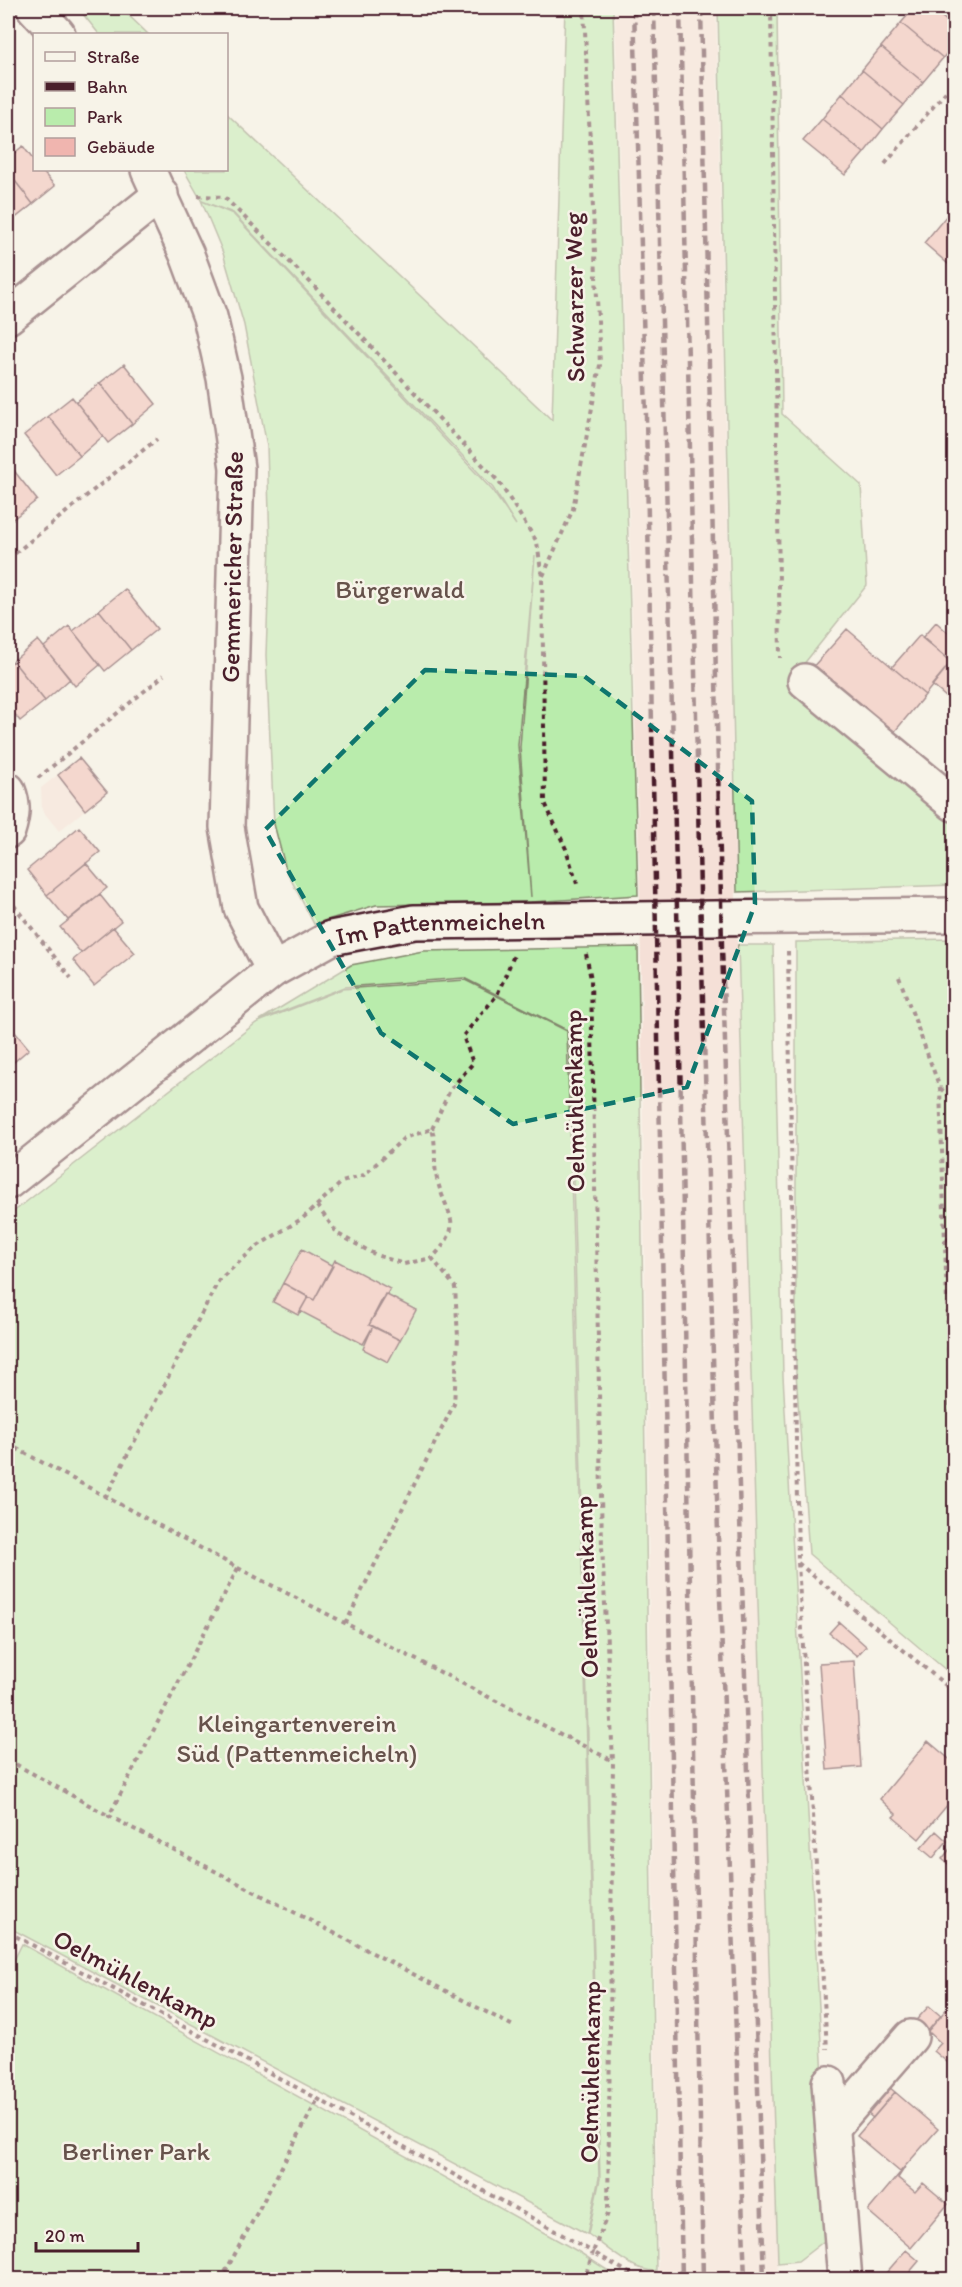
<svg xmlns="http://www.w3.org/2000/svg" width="962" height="2287" viewBox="0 0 962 2287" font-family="Itim,sans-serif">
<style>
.built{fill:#f5e0d7}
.green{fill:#b9ecac;stroke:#82866c;stroke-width:1.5;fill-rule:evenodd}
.building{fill:#f0b5af;stroke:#4a1f2b;stroke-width:1.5}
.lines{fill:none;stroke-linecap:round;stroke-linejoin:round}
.minor-casing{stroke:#4a1f2b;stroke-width:38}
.path{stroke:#4a1f2b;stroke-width:4;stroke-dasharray:4.5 4.5;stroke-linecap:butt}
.minor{stroke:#f7f3e8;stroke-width:33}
.rail{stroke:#4a1f2b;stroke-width:4.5;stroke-dasharray:9 4.5;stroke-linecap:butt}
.marked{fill:none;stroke:#0f766e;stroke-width:4.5;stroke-dasharray:12 8;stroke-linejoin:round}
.labels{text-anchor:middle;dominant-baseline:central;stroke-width:5;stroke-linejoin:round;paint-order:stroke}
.street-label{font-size:26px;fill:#4a1f2b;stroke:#f7f3e8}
.park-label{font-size:26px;fill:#66524b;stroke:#f7f3e8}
</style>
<rect width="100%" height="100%" fill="#f7f3e8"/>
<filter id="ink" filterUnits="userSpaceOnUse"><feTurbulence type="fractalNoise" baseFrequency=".0167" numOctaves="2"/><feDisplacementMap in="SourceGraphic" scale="12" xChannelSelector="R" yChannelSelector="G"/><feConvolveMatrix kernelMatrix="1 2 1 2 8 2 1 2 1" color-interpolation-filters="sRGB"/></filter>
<g filter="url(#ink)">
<!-- built -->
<path class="built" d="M615,8H716L737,946L778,2279H658L640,894Z
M79,758L107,792L59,831L42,810L41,788Z"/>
<!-- green -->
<path class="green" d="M78,8H121L148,34H99Z
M565,8H613L638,895L531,902L376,905L314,924L286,870L274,824L266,655L270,546L267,446L244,325L223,253L201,200L184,170H226L227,114L552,420ZM202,201L233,213L493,488L516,525L492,490L233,214ZM535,555L520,747L531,897L518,745Z
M718,8H777L782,414L861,485L867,585L787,685L954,823V885L737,892Z
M954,939V1677L809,1554L796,1373V942Z
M738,945H773L783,1376L832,2235L798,2261L778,2263Z
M638,947L656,2271C631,2271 608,2248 588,2234L600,2179L569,1031L464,978L345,987L260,1020L351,965L423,951Z
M465,980L567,1031L599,2178L587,2234L8,1927V1216L256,1023L342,989Z
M22,1944L579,2252L621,2279H8V1972Z"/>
<!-- building -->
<path class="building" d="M914,8H931L954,27V44L943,58L901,23Z
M901,23L943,58L923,82L881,47Z
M881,47L923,82L904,105L862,70Z
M862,70L904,105L883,129L842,94Z
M842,94L883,129L864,153L822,119Z
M822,119L864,153L845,175L803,141Z
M23,146L34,161V170H41L55,186L33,204L8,172V158Z
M8,172L33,204L9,223L8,221Z
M947,215L954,222V269L924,243Z
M124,364L156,404L132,424L100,383Z
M100,383L132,424L108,443L76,402Z
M72,397L103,436L80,456L48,416Z
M48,416L80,456L56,475L24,435Z
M8,463L37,500L13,519L8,512Z
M125,589L157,629L131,650L99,610Z
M99,610L131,650L105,671L73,631Z
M936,622L954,638V665L922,638Z
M69,626L100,665L75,686L44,647Z
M847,629L925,695L891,736L811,669Z
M920,635L951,662L925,695L892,667Z
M38,640L70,679L45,701L13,661Z
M13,661L45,701L20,721L8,706V665Z
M951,662L954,665V704L932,685Z
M79,758L107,792L85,810L58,775Z
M79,827L100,852L47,895L27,870Z
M86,863L107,888L68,920L47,895Z
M100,895L121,921L81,953L60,927Z
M113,927L135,953L94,986L73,960Z
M9,1025L29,1049L8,1067V1026Z
M302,1249L333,1266L314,1300L283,1283Z
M335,1260L390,1289L369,1325L373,1326L363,1344L300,1311L308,1297L314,1300Z
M283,1283L308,1297L298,1315L273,1302Z
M385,1294L416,1310L400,1340L369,1325Z
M373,1326L400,1340L388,1362L363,1349Z
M839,1622L866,1646L857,1656L829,1633Z
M854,1661L861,1767L827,1770L819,1663Z
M928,1741L954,1763V1797L919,1839L893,1817L896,1814L880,1799Z
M936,1831L947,1841L933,1858L921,1848Z
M954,1844V1869L942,1859Z
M954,2000V2068L934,2051L941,2043L930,2033L923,2042L921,2039Z
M929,2006L941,2016L921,2039L909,2028Z
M883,2082L895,2092L873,2118L861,2108Z
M895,2092L938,2129L900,2172L857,2136Z
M905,2167L898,2178L915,2192L923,2183L948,2204L911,2248L868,2211Z
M906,2250L919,2261L903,2280H894L886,2273Z"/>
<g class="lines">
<!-- minor casing -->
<g class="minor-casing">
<g id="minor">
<path d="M34,8L58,34"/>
<path d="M148,170L187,255L210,317L224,378L237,468L227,827L241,908L273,970"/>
<path d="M8,317L161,194"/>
<path d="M805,681L954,804"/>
<path d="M8,790C14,805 13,815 8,831"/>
<path id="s1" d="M8,1182L273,970L331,938L414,922L954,915"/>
<path d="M829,2083L845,2280"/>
<path d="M833,2127L911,2037"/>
</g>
</g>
<!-- path -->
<path class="path" d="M771,8L780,658
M885,164L954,82
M198,196L224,197L311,283L499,482L537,542L542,577L545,803L566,849L578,887
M8,559L157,439
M543,576L573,509L600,365L584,8
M38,778L164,675
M8,898L71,978
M788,951L798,1563L827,2049
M586,954L591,979L602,1546L613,1761L608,2213L593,2252L641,2280
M899,977L940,1088L951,1428L954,1434
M940,1088L954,1100
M432,1129L450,1090L473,1063L463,1036L497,995L515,953
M317,1206L338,1234L376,1255L404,1264L432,1258
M946,1240L954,1236
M8,1444L238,1568L613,1761
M105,1498L219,1280L256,1247L303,1218L342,1182L364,1175L404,1138L432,1129C437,1146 433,1163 437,1179C447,1218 466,1223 432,1258L455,1287L458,1337L454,1404L346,1623
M798,1563L954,1692
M238,1568L109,1816L515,2027
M8,1760L109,1816
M8,1932L318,2099L593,2252L584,2280
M221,2280L318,2099"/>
<!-- minor -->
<use href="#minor" class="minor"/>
<!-- rail -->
<path class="rail" d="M634,8L646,416L682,2280
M654,8L678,947L703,2280
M680,8L700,893L719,1570L745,2280
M701,8L722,946L764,2280"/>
</g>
</g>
<!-- marked area -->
<path d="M0 0H962V2287H0ZM425,670L584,676L752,801L755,904L687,1087L513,1124L381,1033L265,830Z" fill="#f7f3e8" fill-opacity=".55" fill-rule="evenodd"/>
<path class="marked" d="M425,670L584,676L752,801L755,904L687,1087L513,1124L381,1033L265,830Z"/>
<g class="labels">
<!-- street labels -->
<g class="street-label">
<text transform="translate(574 297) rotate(-91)">Schwarzer Weg</text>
<text transform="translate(232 567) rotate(-89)">Gemmericher Straße</text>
<text stroke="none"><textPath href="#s1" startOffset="516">Im Pattenmeicheln</textPath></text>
<text transform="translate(574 1101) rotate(-91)">Oelmühlenkamp</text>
<text transform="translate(586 1587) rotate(-92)">Oelmühlenkamp</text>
<text transform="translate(136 1979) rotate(28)">Oelmühlenkamp</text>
<text transform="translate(590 2072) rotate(-89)">Oelmühlenkamp</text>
</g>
<!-- park labels -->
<g class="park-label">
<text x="400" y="589">Bürgerwald</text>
<text x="297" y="1723">Kleingartenverein<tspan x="297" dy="30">Süd (Pattenmeicheln)</tspan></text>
<text x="136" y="2151">Berliner Park</text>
</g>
</g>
<!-- margin -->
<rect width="962" height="2287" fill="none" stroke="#f7f3e8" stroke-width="30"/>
<rect x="15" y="15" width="932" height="2257" fill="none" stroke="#4a1f2b" stroke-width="2" filter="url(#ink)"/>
<!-- legend -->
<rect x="33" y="33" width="195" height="138" fill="#f7f3e8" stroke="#b29e9c" stroke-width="1.5"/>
<rect x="45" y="52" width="30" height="9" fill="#f7f3e8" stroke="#b29e9c" stroke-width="1.5"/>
<text x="87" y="63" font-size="18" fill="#4a1f2b">Straße</text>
<rect x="45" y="82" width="30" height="9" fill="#4a1f2b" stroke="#b29e9c" stroke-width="1.5"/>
<text x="87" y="93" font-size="18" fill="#4a1f2b">Bahn</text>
<rect x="45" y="108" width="30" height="18" fill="#b9ecac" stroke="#b29e9c" stroke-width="1.5"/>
<text x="87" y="123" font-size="18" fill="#4a1f2b">Park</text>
<rect x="45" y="138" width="30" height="18" fill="#f0b5af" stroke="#b29e9c" stroke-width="1.5"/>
<text x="87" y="153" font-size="18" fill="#4a1f2b">Gebäude</text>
<!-- scale -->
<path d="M36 2242v9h102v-9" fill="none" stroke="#4a1f2b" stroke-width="3"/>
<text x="45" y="2242" font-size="18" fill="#4a1f2b" stroke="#f7f3e8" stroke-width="4.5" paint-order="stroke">20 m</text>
</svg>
